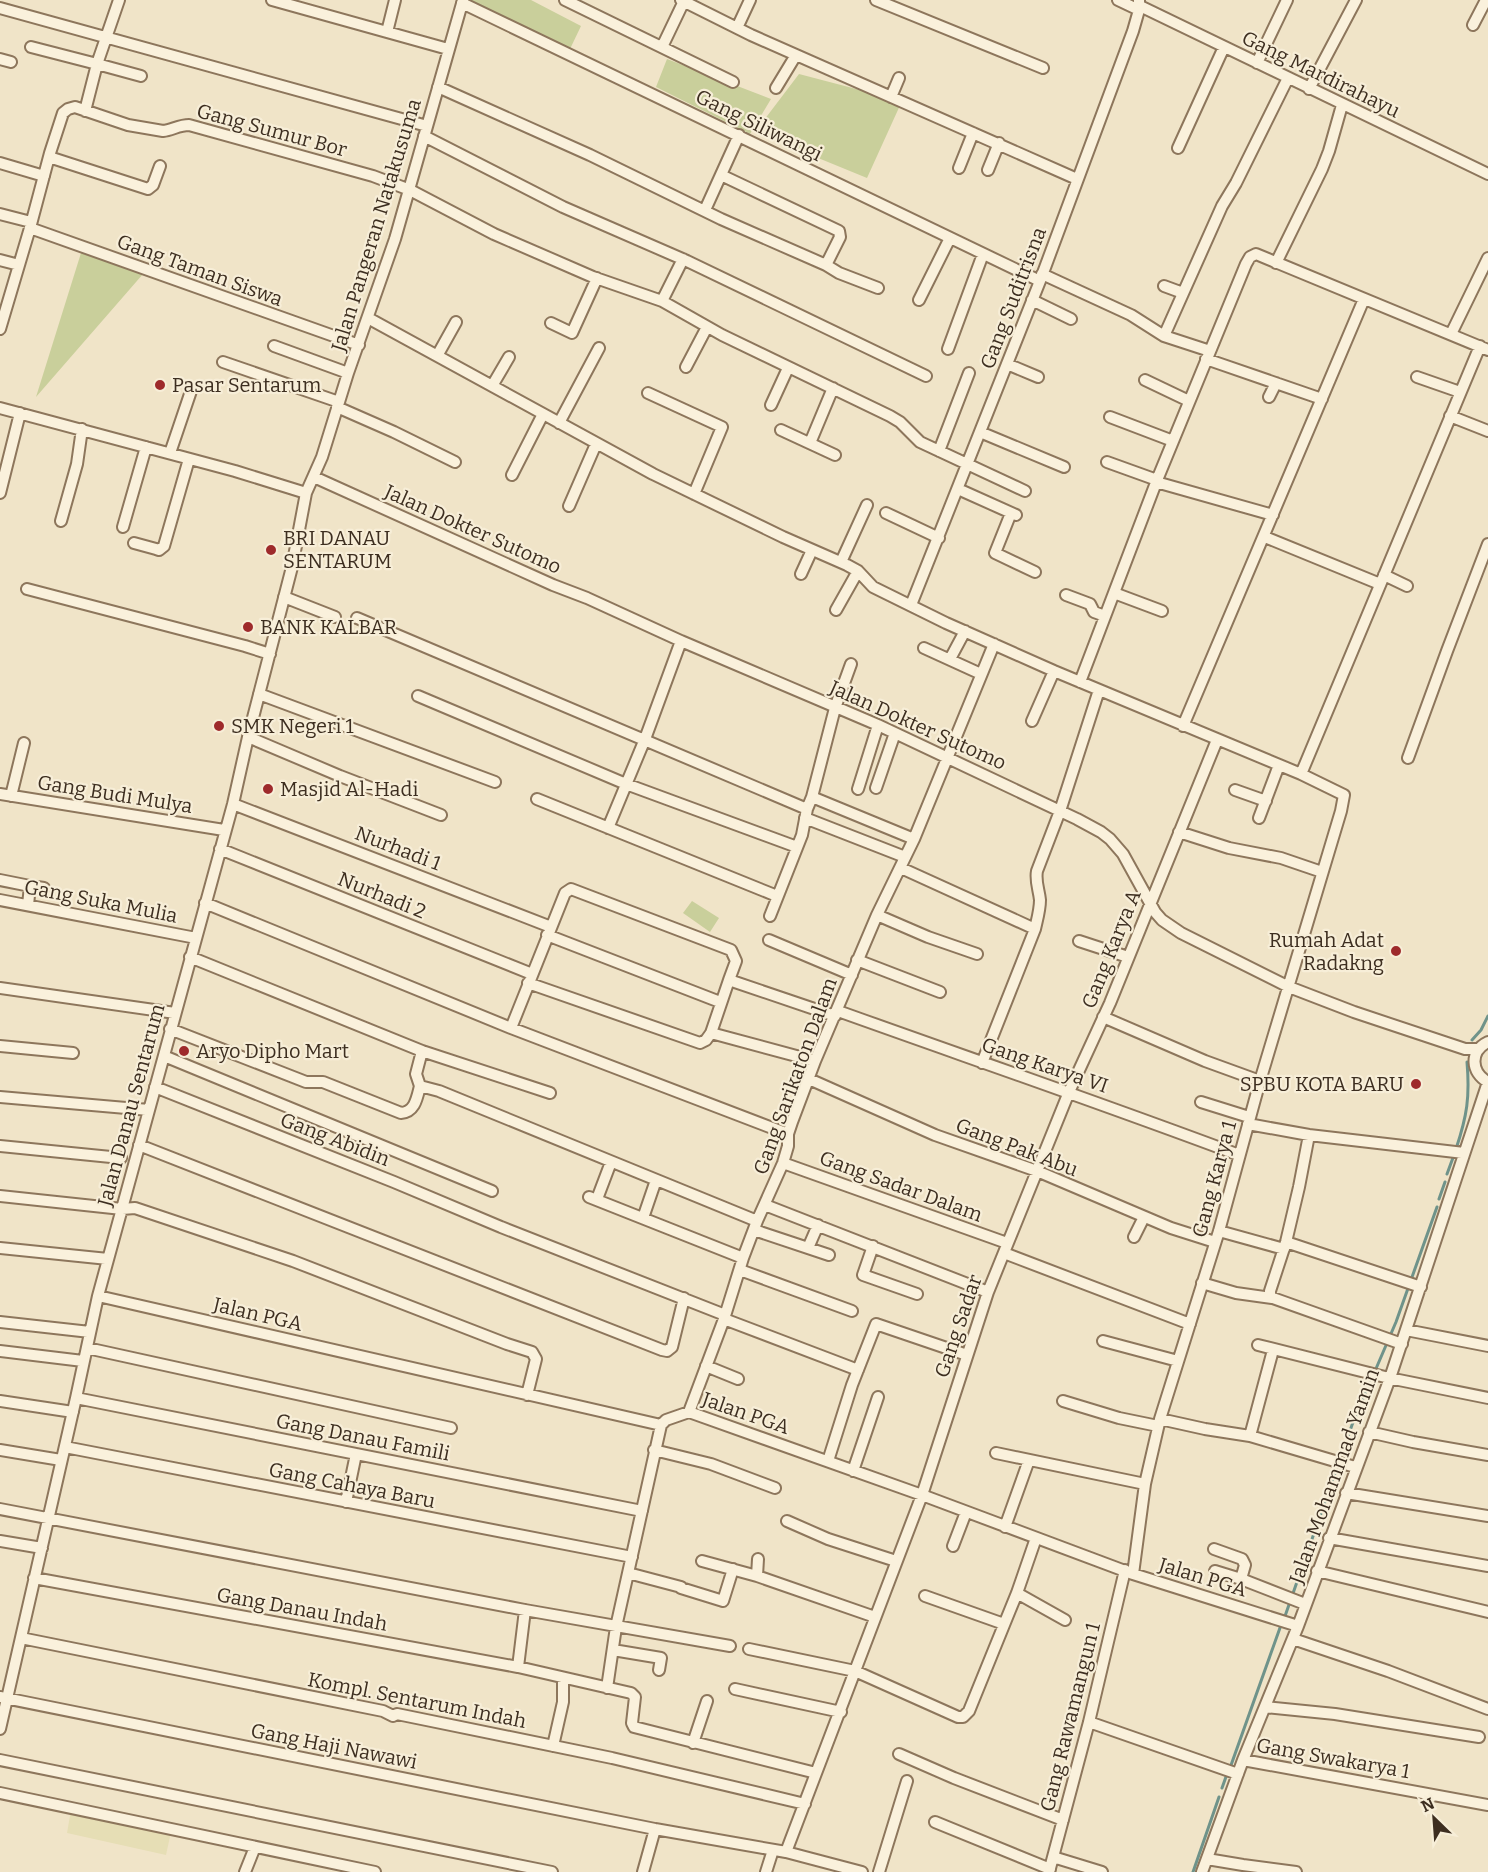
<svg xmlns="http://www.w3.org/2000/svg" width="1488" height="1872" viewBox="0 0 1488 1872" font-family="Bitter,serif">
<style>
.farmland{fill:#e6deb5}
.green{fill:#c9cf9b}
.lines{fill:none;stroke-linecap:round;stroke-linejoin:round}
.stream{stroke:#6f938a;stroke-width:3}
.minor-casing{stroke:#8d765c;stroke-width:14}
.minor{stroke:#faf1dc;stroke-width:10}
.poi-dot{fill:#9e2a2b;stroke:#f7eed8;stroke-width:2}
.labels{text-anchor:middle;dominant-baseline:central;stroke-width:4.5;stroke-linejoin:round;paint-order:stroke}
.street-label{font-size:20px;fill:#3d2e20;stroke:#f7eed8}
.poi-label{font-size:20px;fill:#3d2e20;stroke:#f7eed8;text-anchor:start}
</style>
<rect width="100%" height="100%" fill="#f0e4c8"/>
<!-- farmland -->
<path class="farmland" d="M71,1810L171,1832L166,1855L67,1833Z"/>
<!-- green -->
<path class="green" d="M471,0H531L581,26L570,49L469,6Z
M667,59L771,99L750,134L656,87Z
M799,74L902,101L867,178L755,132Z
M81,253L143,274L36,397Z
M692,901L719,918L710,932L683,913Z"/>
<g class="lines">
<!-- stream -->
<path class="stream" d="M1472,1040L1481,1030L1488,1016
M1456,1149C1467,1116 1470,1097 1467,1062
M1447,1174L1454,1155
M1439,1199L1445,1182
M1375,1371L1396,1322L1437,1207
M1284,1619L1352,1425L1372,1377
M1230,1768L1281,1625
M1222,1788L1227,1774
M1193,1872L1219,1797"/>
<!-- minor casing -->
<g class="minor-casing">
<path id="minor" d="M119,0L97,64L141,76
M272,0L448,49
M565,0L733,82
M681,0L751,35L1077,179
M876,0L1043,68
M1118,0L1139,10
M462,3L1040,281
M1140,6L1488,174
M0,8L427,126
M1473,25L1486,0
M737,28L750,0
M387,32L395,0
M31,47L97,64L85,111
M662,47L684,1
M0,59L11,62
M1257,63L1287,0
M438,87L590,155L721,219L826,265L839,273L878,288
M776,88L796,55
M1309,89L1356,0
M891,97L899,78
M424,136L563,207L687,261L926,376
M1178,148L1224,47
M49,157L148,189L153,185L160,166
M0,163L44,176
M959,168L973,133
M988,170L999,143
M721,175L839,231L840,237L826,265
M705,210L739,135
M0,214L31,222
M30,228L359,345
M0,260L19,265
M1276,263L1322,169L1329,151L1342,105
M1042,274L1131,315L1164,336L1210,351
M1164,286L1183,293
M919,300L950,238
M1032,300L1071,319
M662,301L683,259
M368,318L653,474L783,537L847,565L858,571L873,587L946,623L1054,671L1301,774L1344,795L1341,811L1260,1081L1219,1231L1160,1419L1145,1484L1133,1574
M551,323L572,333L597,278
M0,329L30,228L50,153L63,113L68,109L75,107L128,125L163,131C172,130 179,125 189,125L373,176L410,190L494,234L593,277L662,301L722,335L890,416L900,422L920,442L1025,491
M1451,334L1488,258
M1164,336L1222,206L1236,183L1288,78
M274,346L348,373
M948,349L983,254
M437,356L456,322
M1206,359L1322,399
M223,362L339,402
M1007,364L1038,377
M686,367L707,327
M1417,377L1460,392
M1145,380L1189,401
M492,386L509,357
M648,393L722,427L694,494
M1269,397L1276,383
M771,405L788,368
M337,407L394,432L455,462
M0,408L235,471L306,493
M1450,416L1488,431
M1110,417L1173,441
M559,423L599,348
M781,430L835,455
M980,432L1064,467
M810,443L833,388
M939,451L969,373
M170,453L191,391
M1107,462L1157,480
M512,475L543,414
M314,477L553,585L587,598L681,641L878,725L1077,819L1101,832L1110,839L1123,854L1155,912L1162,920L1181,933L1289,987L1354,1012L1465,1049H1478
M1156,482L1273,515
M958,489L1016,515
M0,493L20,413
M569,506L596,444
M886,513L939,538
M1011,513L995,553L1035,572
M61,521L77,464L82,429
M123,527L146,447
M1265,537L1380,584
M134,543L156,549L159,550L164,546L189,459
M841,562L867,505
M801,574L812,550
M1384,575L1407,586
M27,589L245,646L270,654
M1114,593L1162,611
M1066,595L1090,604L1094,612L1105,616
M284,597L335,617
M911,605L1040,281L1133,31L1139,10V0
M836,610L858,571
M357,618L807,809
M924,648L981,674
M950,659L965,631
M1080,682L1157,480L1246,264L1250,257L1256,254L1488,350
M259,694L495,782
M418,696L626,784L797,847
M1032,721L1054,671
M1183,726L1364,299
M248,737L340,776L441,815
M1408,758L1447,651L1488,544
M1301,774L1480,346
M876,788L895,733
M858,789L878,725
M1235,790L1266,801
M0,794L224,830
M11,796L24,743
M812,797L914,839
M537,799L777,896
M233,804L551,927
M805,818L905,857
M1259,818L1279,765
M608,828L645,739L681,641
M1179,832L1229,848L1281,858L1322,872
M220,849L532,974
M901,868L1035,929
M0,880L30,886L28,905
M30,886L44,888
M0,900L196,938
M205,903L511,1028
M877,915L928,937L977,954
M770,916L802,835L807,809L812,797L835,708L851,664
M547,935L720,1002
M769,940L852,975
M1079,941L1128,957
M190,957L422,1051L416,1074L420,1086L439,1091L757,1221
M857,960L940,992
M528,983L700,1043L706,1040L711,1033L729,980
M0,988L175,1013
M838,1011C972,1059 1106,1105 1239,1155
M1103,1017L1205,1061L1260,1081
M170,1029L306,1082H323L401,1113C415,1112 417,1098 420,1086
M711,1033L815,1061
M1488,1042C1469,1051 1471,1073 1488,1082
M0,1046L73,1053
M422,1051L550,1093
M164,1056L492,1191
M982,1063L1035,929C1037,920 1040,910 1040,900C1039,890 1035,881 1037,871L1060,811L1099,690
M809,1079L935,1135L1037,1171L1171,1228L1215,1242
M155,1087L394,1182L501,1227L725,1315
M0,1097L149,1110
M1201,1102L1249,1117
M1248,1124L1309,1135L1464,1153
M788,1134L511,1028L565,893L571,889L731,950L736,961L729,980L835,1016
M1309,1135L1299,1187L1286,1242L1270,1291V1297L1402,1344
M139,1145L662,1350L667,1351L672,1347L684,1298
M0,1146L121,1158
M783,1163L1007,1243
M0,1196L122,1209L135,1208L293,1261L507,1344L532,1352L536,1359L527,1395
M589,1197L743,1258
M597,1199L611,1162
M765,1205L988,1292
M643,1218L656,1180
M754,1230L829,1255
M1219,1231L1284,1249
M1134,1237L1144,1217
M1286,1242L1421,1287
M873,1246L863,1275L917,1294
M0,1248L108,1259
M808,1248L818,1225
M1004,1253L1190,1324
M740,1270L852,1311
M1202,1283L1236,1293L1272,1298
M98,1296L661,1425L666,1420L689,1412L922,1495L1133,1574L1298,1626
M724,1319L858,1370
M0,1322L90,1332
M1406,1330L1488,1346
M1103,1341L1178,1361
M1258,1345L1389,1378L1488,1398
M87,1348L451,1428
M0,1351L83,1361
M706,1366L738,1379
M76,1398L642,1511
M0,1401L73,1412
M1063,1401L1119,1418L1158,1426
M689,1412L724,1319L743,1258L757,1221L783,1163L788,1146V1134L792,1122L815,1061L877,915L914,839L994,644
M1160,1419L1205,1429L1250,1436L1355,1467
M1369,1432L1413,1442L1488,1455
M1250,1436L1273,1350
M65,1447L632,1557
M0,1450L61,1460
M654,1450L711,1464L775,1488
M996,1453L1145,1484
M828,1461L852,1385L876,1324L967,1355
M853,1471L878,1397
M1346,1493L1488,1516
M346,1502L356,1454
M0,1509L525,1610L730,1646
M787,1521L828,1539L896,1561
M1005,1527L1029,1460
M1329,1538L1488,1566
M0,1541L42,1548
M953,1546L966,1512
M1214,1549L1242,1559L1245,1565L1241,1579
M758,1559L757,1576L875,1617
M702,1561L757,1576
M1215,1571L1241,1579L1305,1604
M1317,1571L1488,1612
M628,1573L681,1587V1588L723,1601L733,1569
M34,1578L518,1667L631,1693L635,1697L632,1723L634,1727L816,1773
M1017,1593L1065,1620
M925,1596L1004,1624
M21,1638L383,1711L393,1716L397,1714L612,1758L805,1804
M1293,1639L1388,1671L1488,1709
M749,1649L855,1671L958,1717H963L969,1711L1017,1593L1036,1538
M613,1650L661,1658L659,1670
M518,1667L525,1610
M607,1688L616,1627L661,1425
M735,1689L841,1712
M0,1697L655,1829L786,1852L922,1495L988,1292L1069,1092L1110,1003L1217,740
M1265,1707L1335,1714L1479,1737
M1089,1722L1238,1774
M0,1729L76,1398L98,1296L233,804L248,737L292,567L306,493L322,457L348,373L395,239L463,0
M693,1743L707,1701
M553,1746L563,1702V1678
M899,1754L954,1778L1063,1820
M0,1760L552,1872
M1243,1760L1488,1805
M0,1793L375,1872
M935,1822L1050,1869
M786,1852L862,1872
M1053,1857L1102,1872
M1207,1859L1243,1865L1296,1872
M245,1872L255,1847
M643,1872L655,1829
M766,1872L773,1850
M879,1872L907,1781
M1049,1872L1089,1722L1125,1570
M1202,1872L1243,1760L1298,1626L1390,1378L1488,1082"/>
</g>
<!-- minor -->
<use href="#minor" class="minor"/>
</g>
<!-- markers -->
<g class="poi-dot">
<circle cx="160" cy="385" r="6"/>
<circle cx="271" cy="550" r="6"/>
<circle cx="248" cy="627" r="6"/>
<circle cx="219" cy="726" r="6"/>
<circle cx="268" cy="789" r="6"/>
<circle cx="1396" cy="951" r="6"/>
<circle cx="184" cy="1051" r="6"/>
<circle cx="1416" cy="1084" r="6"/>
</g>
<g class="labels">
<!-- street labels -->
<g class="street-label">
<text transform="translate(1321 74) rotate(26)">Gang Mardirahayu</text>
<text transform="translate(759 125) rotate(26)">Gang Siliwangi</text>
<text transform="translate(272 130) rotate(15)">Gang Sumur Bor</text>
<text transform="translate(376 225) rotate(-73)">Jalan Pangeran Natakusuma</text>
<text transform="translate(200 270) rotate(20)">Gang Taman Siswa</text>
<text transform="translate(1013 298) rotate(-69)">Gang Suditrisna</text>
<text transform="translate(473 529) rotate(24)">Jalan Dokter Sutomo</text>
<text transform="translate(918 725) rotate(24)">Jalan Dokter Sutomo</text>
<text transform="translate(115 794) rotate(9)">Gang Budi Mulya</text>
<text transform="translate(398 848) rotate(21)">Nurhadi 1</text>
<text transform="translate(382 895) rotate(22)">Nurhadi 2</text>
<text transform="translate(101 901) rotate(11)">Gang Suka Mulia</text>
<text transform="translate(1111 949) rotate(-68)">Gang Karya A</text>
<text transform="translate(1045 1065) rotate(19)">Gang Karya VI</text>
<text transform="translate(795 1076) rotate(-70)">Gang Sarikaton Dalam</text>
<text transform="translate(131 1105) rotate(-75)">Jalan Danau Sentarum</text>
<text transform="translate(335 1139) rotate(21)">Gang Abidin</text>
<text transform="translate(1017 1147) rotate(21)">Gang Pak Abu</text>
<text transform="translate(1214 1179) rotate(-75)">Gang Karya 1</text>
<text transform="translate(901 1186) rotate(20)">Gang Sadar Dalam</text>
<text transform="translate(258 1314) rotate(13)">Jalan PGA</text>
<text transform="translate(958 1326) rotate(-71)">Gang Sadar</text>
<text transform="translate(746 1413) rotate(19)">Jalan PGA</text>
<text transform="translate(363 1437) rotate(11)">Gang Danau Famili</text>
<text transform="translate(1334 1476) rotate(-70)">Jalan Mohammad Yamin</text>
<text transform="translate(352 1485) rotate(11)">Gang Cahaya Baru</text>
<text transform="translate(1203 1577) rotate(17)">Jalan PGA</text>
<text transform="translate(302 1609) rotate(10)">Gang Danau Indah</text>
<text transform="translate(417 1700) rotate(11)">Kompl. Sentarum Indah</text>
<text transform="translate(1070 1717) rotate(-76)">Gang Rawamangun 1</text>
<text transform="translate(334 1746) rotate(11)">Gang Haji Nawawi</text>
<text transform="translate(1333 1758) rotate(10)">Gang Swakarya 1</text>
</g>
<!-- poi labels -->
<g class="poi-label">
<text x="172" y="385">Pasar Sentarum</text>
<text x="283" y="538">BRI DANAU<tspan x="283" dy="23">SENTARUM</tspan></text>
<text x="260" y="627">BANK KALBAR</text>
<text x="231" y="726">SMK Negeri 1</text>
<text x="280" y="789">Masjid Al-Hadi</text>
<text x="1384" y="940" text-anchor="end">Rumah Adat<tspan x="1384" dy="23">Radakng</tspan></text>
<text x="196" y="1051">Aryo Dipho Mart</text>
<text x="1404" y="1084" text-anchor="end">SPBU KOTA BARU</text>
</g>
</g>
<!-- north arrow -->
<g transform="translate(1434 1818) rotate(335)" stroke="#f7eed8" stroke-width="4.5" paint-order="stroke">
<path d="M0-4.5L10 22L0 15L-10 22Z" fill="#3d2e20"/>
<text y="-9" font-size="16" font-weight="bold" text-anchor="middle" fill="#3d2e20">N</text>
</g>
</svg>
